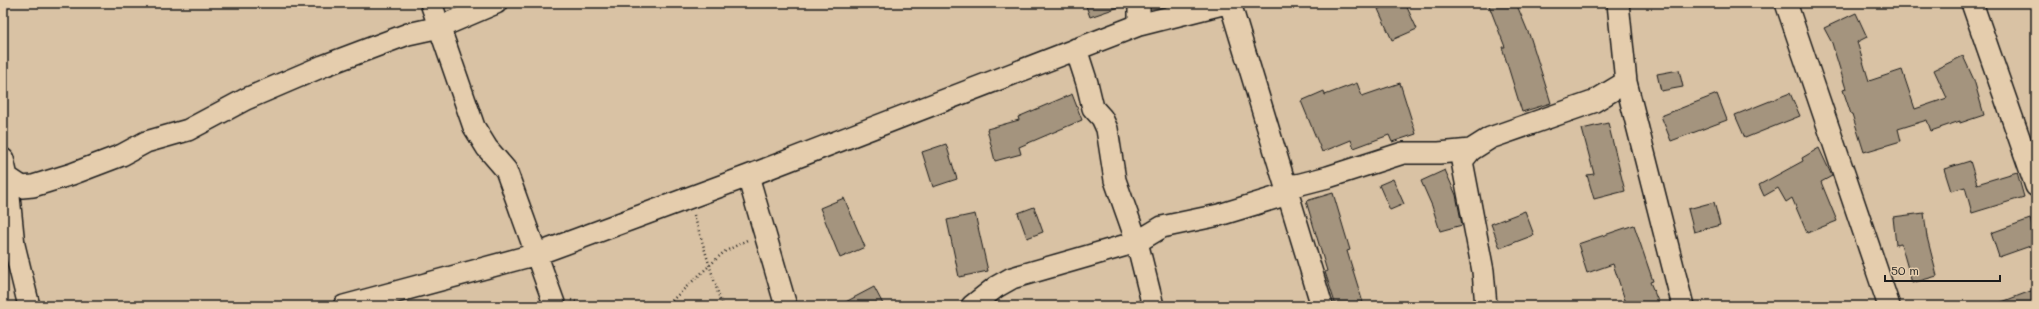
<svg xmlns="http://www.w3.org/2000/svg" width="2039" height="309" viewBox="0 0 2039 309" font-family="Mali,sans-serif">
<style>
.building{fill:#a4947e;stroke:#1c1c1c}
.lines{fill:none;stroke-linecap:round;stroke-linejoin:round}
.minor-casing{stroke:#1c1c1c;stroke-width:24}
.path{stroke:#1c1c1c;stroke-width:2.5;stroke-dasharray:1 3;stroke-linecap:butt}
.minor{stroke:#e5cdad;stroke-width:21}
</style>
<rect width="100%" height="100%" fill="#d9c2a4"/>
<filter id="ink" filterUnits="userSpaceOnUse"><feTurbulence type="fractalNoise" baseFrequency=".025" numOctaves="2"/><feDisplacementMap in="SourceGraphic" scale="8" xChannelSelector="R" yChannelSelector="G"/><feConvolveMatrix kernelMatrix="1 2 1 2 8 2 1 2 1" color-interpolation-filters="sRGB"/></filter>
<g filter="url(#ink)">
<!-- building -->
<path class="building" d="M1085,3H1125V5L1090,17Z
M1392,3H1405L1417,29L1392,40L1378,9Z
M1488,3H1516L1531,39L1551,103L1522,112L1502,47H1505Z
M1856,13L1867,37L1857,42L1869,81L1902,70L1915,109L1947,98L1934,70L1963,56L1974,80L1984,115L1960,123V121L1931,131L1927,120L1898,129L1901,141L1864,152L1852,114H1851L1843,90L1846,89L1832,43L1824,28Z
M1679,70L1683,87L1661,91L1657,74Z
M1357,83L1362,96L1400,83L1416,134L1392,142L1389,135L1354,148L1351,140L1322,152L1301,101L1324,91L1325,95Z
M1790,93L1800,116L1745,138L1735,115Z
M1072,94L1082,120L1019,147L1021,154L995,161L987,129L1019,120L1018,117Z
M1717,94L1727,120L1671,141L1661,116Z
M1608,123L1625,191L1594,199L1587,175L1594,174L1582,129Z
M946,144L957,179L933,187L922,152Z
M1819,148L1832,176L1821,182L1837,221L1807,233L1792,198L1786,202L1778,188L1764,196L1759,185L1803,161L1802,158Z
M1970,161L1977,184L2017,172L2024,197L1972,213L1965,187L1951,191L1944,169Z
M1445,170L1456,195L1462,225L1440,231L1432,206L1421,181Z
M1393,179L1404,204L1390,210L1379,185Z
M1333,193L1350,250L1347,251L1364,306H1336L1325,272L1327,271L1306,201Z
M844,198L865,247L840,258L820,208Z
M1714,202L1720,225L1694,232L1688,209Z
M1034,207L1043,232L1027,238L1018,213Z
M1525,211L1534,235L1500,248L1491,224Z
M1924,213L1927,237L1937,276L1912,283L1901,244L1896,245L1893,217Z
M975,214L988,271L959,277L947,220Z
M2030,219L2036,238V244L1999,257L1991,233Z
M1634,225L1653,281L1650,282L1660,306H1627L1613,264L1587,273L1578,244Z
M874,287L884,306H838Z
M2036,289V306H1994V305Z"/>
<g class="lines">
<!-- minor casing -->
<g class="minor-casing">
<path id="minor" d="M431,3L474,127L487,148L506,170L555,306
M1230,3L1322,306
M1618,3L1626,82L1683,306
M1786,3L1889,306
M1972,3L2036,186
M1139,25V3
M1076,49L1087,83L1093,108L1102,118L1107,129L1115,180L1137,242L1153,306
M3,159L7,177L14,245L29,306
M748,176L786,306
M7,177L22,187L33,186L72,174L122,155L146,142L188,130L246,99L323,66L408,34L440,27L496,3
M1285,184L1297,185L1328,177L1403,153H1439L1471,150
M344,306L537,254L748,176L1139,25L1226,3
M972,306L996,287L1012,278L1137,242L1162,227L1219,215L1288,194
M1486,306L1483,271L1462,161L1471,150L1490,138L1593,102L1626,82"/>
</g>
<!-- path -->
<path class="path" d="M694,215L722,306
M571,300L588,306
M666,306L724,252L749,239"/>
<!-- minor -->
<use href="#minor" class="minor"/>
</g>
</g>
<!-- margin -->
<rect width="2039" height="309" fill="none" stroke="#e5cdad" stroke-width="16"/>
<rect x="8" y="8" width="2023" height="293" fill="none" stroke="#1c1c1c" stroke-width="1.5" filter="url(#ink)"/>
<!-- scale -->
<path d="M1885 275v6h115v-6" fill="none" stroke="#1c1c1c" stroke-width="2"/>
<text x="1891" y="275" font-size="12" fill="#1c1c1c" stroke="#e5cdad" stroke-width="3" paint-order="stroke">50 m</text>
</svg>
